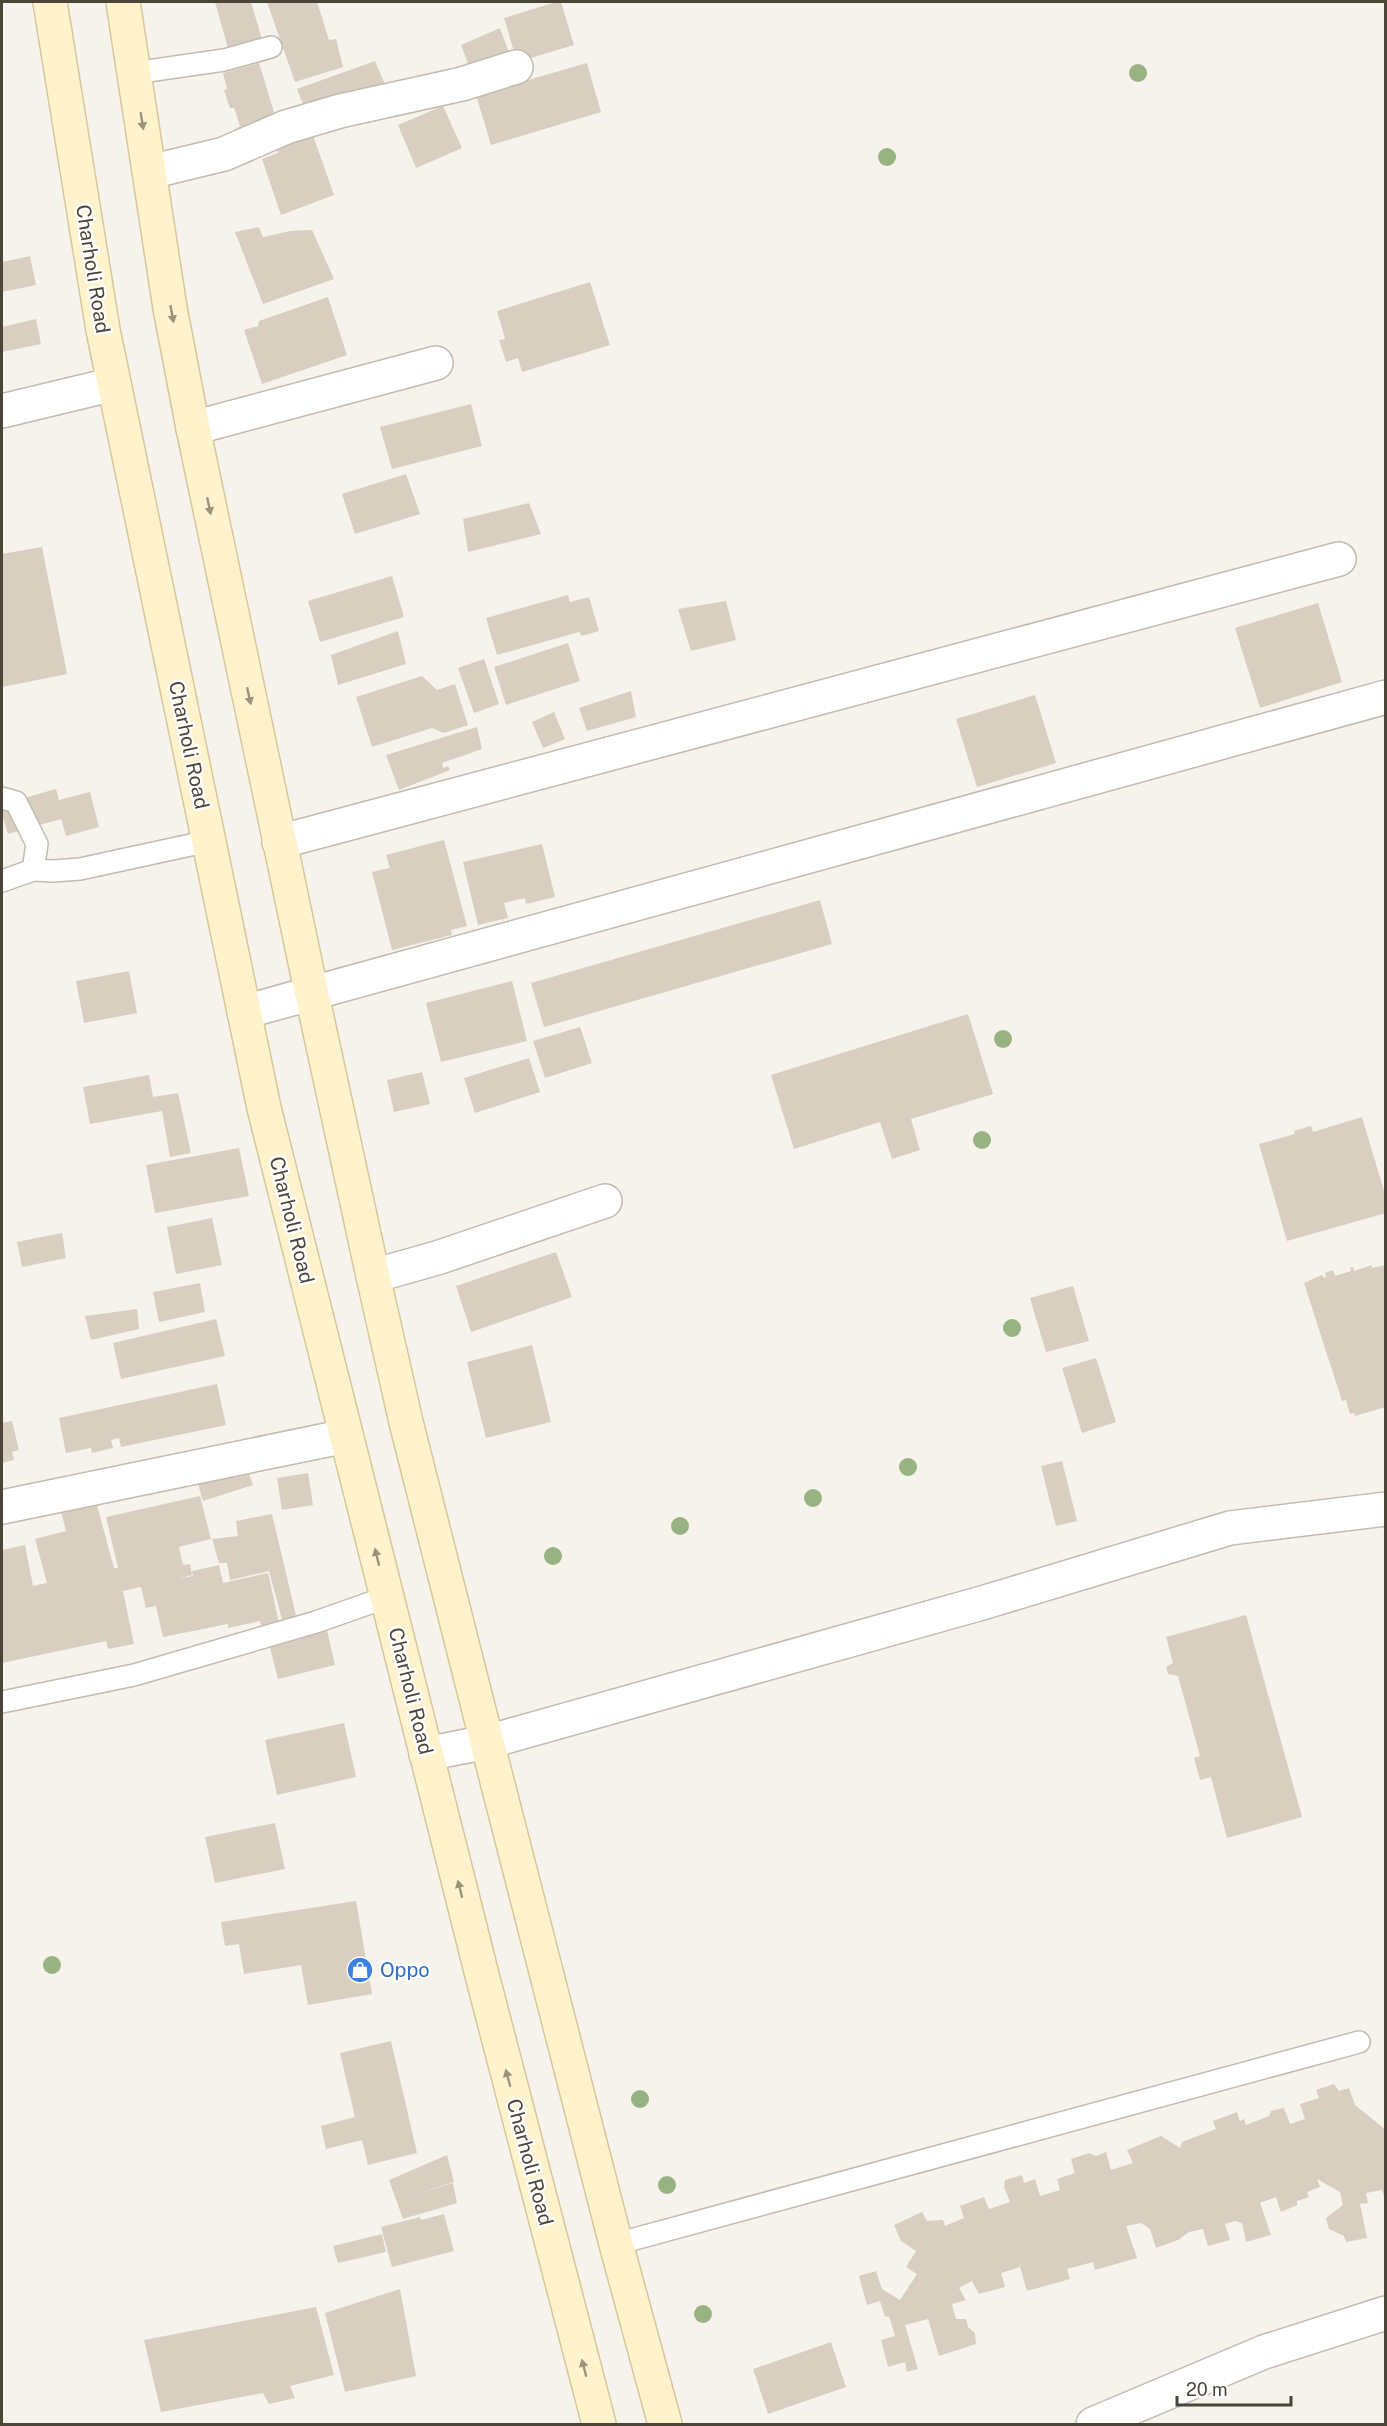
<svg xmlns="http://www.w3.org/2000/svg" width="1387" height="2426" viewBox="0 0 1387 2426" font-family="'Public Sans',sans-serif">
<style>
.building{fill:#d8cfc1}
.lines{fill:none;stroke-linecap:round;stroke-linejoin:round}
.lane-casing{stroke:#c2bbae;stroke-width:24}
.street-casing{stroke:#c2bbae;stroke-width:36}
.secondary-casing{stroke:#d6c79b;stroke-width:36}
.lane{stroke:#fff;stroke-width:21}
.street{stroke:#fff;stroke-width:33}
.secondary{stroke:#fff3cd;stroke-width:33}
.tree{fill:#97b381}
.oneway{fill:#9c937c}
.labels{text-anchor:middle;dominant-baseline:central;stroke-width:4.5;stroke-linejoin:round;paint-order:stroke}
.street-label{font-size:20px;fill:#4b4439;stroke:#fff}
.shop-label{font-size:20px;fill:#366cbe;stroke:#fff;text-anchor:start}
</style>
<rect width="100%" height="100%" fill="#f6f3ec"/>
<!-- building -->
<path class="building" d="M215,2H251L264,46L230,55Z
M267,2H317L329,40L336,39L343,67L295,82Z
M556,2H561L574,45L517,62L504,18Z
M500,28L512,61L473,77L461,45Z
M375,61L387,89L307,114L297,89Z
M259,63L277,122L240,141L234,130L240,126L234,108H230L224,90L227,89L223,73Z
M587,63L601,112L491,145L476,95Z
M443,106L462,148L416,168L398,125Z
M310,127L334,195L281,215L262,159L278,153L273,141Z
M259,227L263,237L290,231L312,230L334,279L263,304L235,232Z
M30,256L36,285L2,292V262Z
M590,282L610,345L522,372L518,358L506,362L499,340L505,339L497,311Z
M328,297L347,355L262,384L244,330L258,326L259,321Z
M36,319L41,344L2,352V327Z
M471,404L482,446L392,469L380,427Z
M406,474L420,514L355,534L342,494Z
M529,503L541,534L468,552L463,519Z
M42,547L67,674L2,687V554Z
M392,576L404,617L320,642L308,601Z
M568,595L570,602L589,597L599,631L582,636L579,632L497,655L486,618Z
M726,601L736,640L691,651L678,609Z
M1318,603L1342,682L1260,708L1235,628Z
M398,631L406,664L338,685L331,655Z
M568,643L580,681L506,705L494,667Z
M484,659L499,704L474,713L458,668Z
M422,676L437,690L455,684L468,725L444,733L432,728L372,747L356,697Z
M631,691L636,717L587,731L579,708Z
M1035,695L1056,763L977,787L956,719Z
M554,712L565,739L543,748L532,722Z
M477,727L482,749L442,763L443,768L448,766L450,770L399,790L386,755Z
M56,789L59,800L90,792L99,827L66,836L61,819L8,834L2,814V804Z
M444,840L467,926L451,930L452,935L392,950L372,872L390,868L386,855Z
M542,844L555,897L526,904L525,898L504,903L508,918L478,925L463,862Z
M820,900L832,944L544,1027L531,983Z
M129,971L137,1013L84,1023L76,981Z
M512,981L527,1041L441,1062L426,1003Z
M968,1014L993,1094L911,1119L920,1150L892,1159L880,1122L794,1149L771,1075Z
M580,1027L592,1063L545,1078L533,1041Z
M529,1058L540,1092L475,1113L464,1078Z
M422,1072L430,1104L394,1112L387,1080Z
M149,1075L153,1097L178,1093L191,1153L170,1157L162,1111L90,1124L83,1087Z
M1362,1117L1386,1198V1213L1287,1241L1259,1144L1295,1134L1294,1131L1311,1126L1313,1132Z
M239,1148L249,1196L155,1213L146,1165Z
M212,1218L222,1265L176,1274L167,1227Z
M62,1233L66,1258L22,1267L17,1242Z
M556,1252L572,1297L471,1332L456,1286Z
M1372,1265V1268L1385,1265L1386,1267V1407L1355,1416L1354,1413L1350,1414L1346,1400L1342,1401L1304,1283L1322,1275L1324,1278L1326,1277L1325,1273L1333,1270L1335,1276L1351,1271L1350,1268L1353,1267L1354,1271Z
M200,1283L205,1312L159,1322L153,1292Z
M1073,1286L1089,1341L1046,1352L1030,1298Z
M137,1309L139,1329L91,1340L85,1316Z
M216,1319L225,1356L121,1379L113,1343Z
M532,1345L551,1422L486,1438L467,1362Z
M1096,1358L1116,1422L1082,1433L1062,1368Z
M217,1384L226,1425L121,1447L119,1438L111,1440L113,1448L92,1453L91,1448L66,1453L59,1418Z
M12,1421L19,1450L12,1452L14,1460L2,1463V1423Z
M1062,1461L1077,1521L1056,1526L1041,1466Z
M247,1468L253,1485L203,1501L198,1484Z
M308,1473L313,1505L282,1510L277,1478Z
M94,1494L114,1568H118L106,1517L200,1496L211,1539L179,1547L183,1565L190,1564L192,1575L178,1579L193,1576L194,1582L192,1571L219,1565L223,1583L268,1573L279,1623L262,1627L260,1621L228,1628V1624L163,1637L156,1606L146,1608L141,1587L123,1591L134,1644L108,1649L106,1641L2,1663V1550L25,1545L33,1586L47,1583L35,1539L66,1531L59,1504Z
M272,1514L297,1620L283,1623L269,1571L230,1580L227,1563H219L212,1539L238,1536L236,1521Z
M1246,1615L1302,1817L1227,1838L1211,1777L1200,1780L1194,1758L1200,1756L1178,1676L1168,1674L1166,1667L1173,1663L1166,1637Z
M327,1630L335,1665L278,1679L269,1644Z
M344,1723L356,1777L277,1795L265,1740Z
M275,1823L285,1869L215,1883L205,1837Z
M356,1901L372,1994L308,2005L301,1965L244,1974L239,1944L225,1946L221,1922Z
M391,2041L417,2153L368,2165L362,2140L326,2149L321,2126L355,2117L340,2053Z
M1334,2084L1339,2091L1349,2088L1355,2105L1386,2130V2204L1382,2190L1366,2193L1368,2203L1360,2204L1367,2238L1346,2242L1344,2236L1329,2229L1326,2218L1343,2205L1340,2192L1317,2179L1320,2187L1307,2192L1309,2197L1297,2201V2205L1281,2212L1276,2197L1260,2203L1271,2235L1246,2242L1242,2223L1235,2221L1225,2224L1230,2240L1208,2246L1203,2229L1189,2232L1178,2240L1156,2248L1150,2229L1141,2223L1126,2226L1137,2258L1095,2270L1093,2262L1067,2269L1070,2279L1027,2291L1020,2267L1001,2273L1005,2287L979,2294L972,2281L959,2288L966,2300L952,2304L956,2319H966L968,2327L975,2333L976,2344L939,2356L928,2319L905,2325L918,2369L907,2372L905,2362L888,2367L881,2340L895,2336L889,2316L885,2317L880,2301L867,2305L859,2276L876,2271L882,2289L900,2300L917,2274L906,2267L916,2251L901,2241L894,2225L922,2212L927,2221L943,2220L945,2226L964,2218L960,2206L984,2197L989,2209L1010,2202L1004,2187L1005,2180L1022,2175L1024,2183L1035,2179L1040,2196L1060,2190L1057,2179L1075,2173L1071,2159L1089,2153L1096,2156L1106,2152L1111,2170L1133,2163L1127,2150L1161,2136L1180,2148L1182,2142L1216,2129L1213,2121L1237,2112L1240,2121L1244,2119L1246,2125L1269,2116L1271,2111L1284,2108L1290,2124L1305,2119L1300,2104L1319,2098L1316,2090Z
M447,2155L454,2182L412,2196L453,2183L457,2203L403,2219L389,2180Z
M444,2214L454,2251L392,2267L381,2227L420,2217L421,2220Z
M382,2234L386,2252L338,2263L333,2246Z
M400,2289L416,2376L345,2392L325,2313Z
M316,2307L334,2375L290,2386L295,2398L269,2404L263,2393L161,2412L144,2340Z
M831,2342L846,2387L768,2414L753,2369Z"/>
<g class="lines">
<!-- lane casing -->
<g class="lane-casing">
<path id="lane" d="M134,73L224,60L271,47
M2,798L16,802L37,844L33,870L53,871L80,869L209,841
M2,881L33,870
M2,1702L134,1675L316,1622L387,1597
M616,2244L1359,2042"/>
</g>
<!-- street casing -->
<g class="street-casing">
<path id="street" d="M150,172L224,154L286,127L340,111L462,84L516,67
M2,411L114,384
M193,428L436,363
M279,842L1339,559
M244,1012L1386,697
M373,1276L437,1258L605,1201
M2,1507L346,1436
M426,1754L487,1742L982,1603L1230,1528L1386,1509
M1093,2424L1264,2352L1386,2313"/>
</g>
<!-- secondary casing -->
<g class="secondary-casing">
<path id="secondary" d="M50,2L103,330L264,1108L482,1975L599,2424
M123,2L170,308L193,428L312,995L373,1276L406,1422L487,1742L616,2244L665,2424"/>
</g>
<!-- lane -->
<use href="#lane" class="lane"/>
<!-- street -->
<use href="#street" class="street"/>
<!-- secondary -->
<use href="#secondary" class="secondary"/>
</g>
<!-- trees -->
<g class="tree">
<circle cx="1138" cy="73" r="9"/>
<circle cx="887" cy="157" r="9"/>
<circle cx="1003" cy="1039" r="9"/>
<circle cx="982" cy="1140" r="9"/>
<circle cx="1012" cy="1328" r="9"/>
<circle cx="908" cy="1467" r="9"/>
<circle cx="813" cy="1498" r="9"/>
<circle cx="680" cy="1526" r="9"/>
<circle cx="553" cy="1556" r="9"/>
<circle cx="52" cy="1965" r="9"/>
<circle cx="640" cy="2099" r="9"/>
<circle cx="667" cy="2185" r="9"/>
<circle cx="703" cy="2314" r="9"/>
</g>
<!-- one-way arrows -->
<defs><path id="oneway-solid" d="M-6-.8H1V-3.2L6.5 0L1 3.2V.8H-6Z" transform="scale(1.5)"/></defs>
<g class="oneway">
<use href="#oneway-solid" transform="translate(142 121) rotate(81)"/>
<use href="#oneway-solid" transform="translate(172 314) rotate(80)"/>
<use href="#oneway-solid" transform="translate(209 506) rotate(78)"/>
<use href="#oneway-solid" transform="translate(249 696) rotate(78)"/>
<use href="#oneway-solid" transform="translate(377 1557) rotate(-104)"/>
<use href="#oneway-solid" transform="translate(460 1889) rotate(-104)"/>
<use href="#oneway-solid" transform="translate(508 2078) rotate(-105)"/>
<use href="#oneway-solid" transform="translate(584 2368) rotate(-105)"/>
</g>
<!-- icons -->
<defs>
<g id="shop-disc" transform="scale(1.35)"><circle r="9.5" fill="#3f7fe0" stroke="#fff"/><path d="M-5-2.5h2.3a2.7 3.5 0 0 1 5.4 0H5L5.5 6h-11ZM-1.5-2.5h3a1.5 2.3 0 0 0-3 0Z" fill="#fff"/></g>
</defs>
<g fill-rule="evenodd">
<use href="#shop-disc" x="360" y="1970"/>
</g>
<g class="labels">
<!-- street labels -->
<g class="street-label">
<text transform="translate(93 269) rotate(81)">Charholi Road</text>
<text transform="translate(189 745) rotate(78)">Charholi Road</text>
<text transform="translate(292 1220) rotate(76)">Charholi Road</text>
<text transform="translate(411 1691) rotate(76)">Charholi Road</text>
<text transform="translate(530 2162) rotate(75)">Charholi Road</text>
</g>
<!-- shop labels -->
<g class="shop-label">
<text x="380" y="1970">Oppo</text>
</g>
</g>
<!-- border -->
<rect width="1387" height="2426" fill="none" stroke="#4b4439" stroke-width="6"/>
<!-- scale -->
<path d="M1177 2396v9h114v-9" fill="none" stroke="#4b4439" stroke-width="3"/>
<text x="1186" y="2396" font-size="18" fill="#4b4439" stroke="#ffffff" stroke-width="4.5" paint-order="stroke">20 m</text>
</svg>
